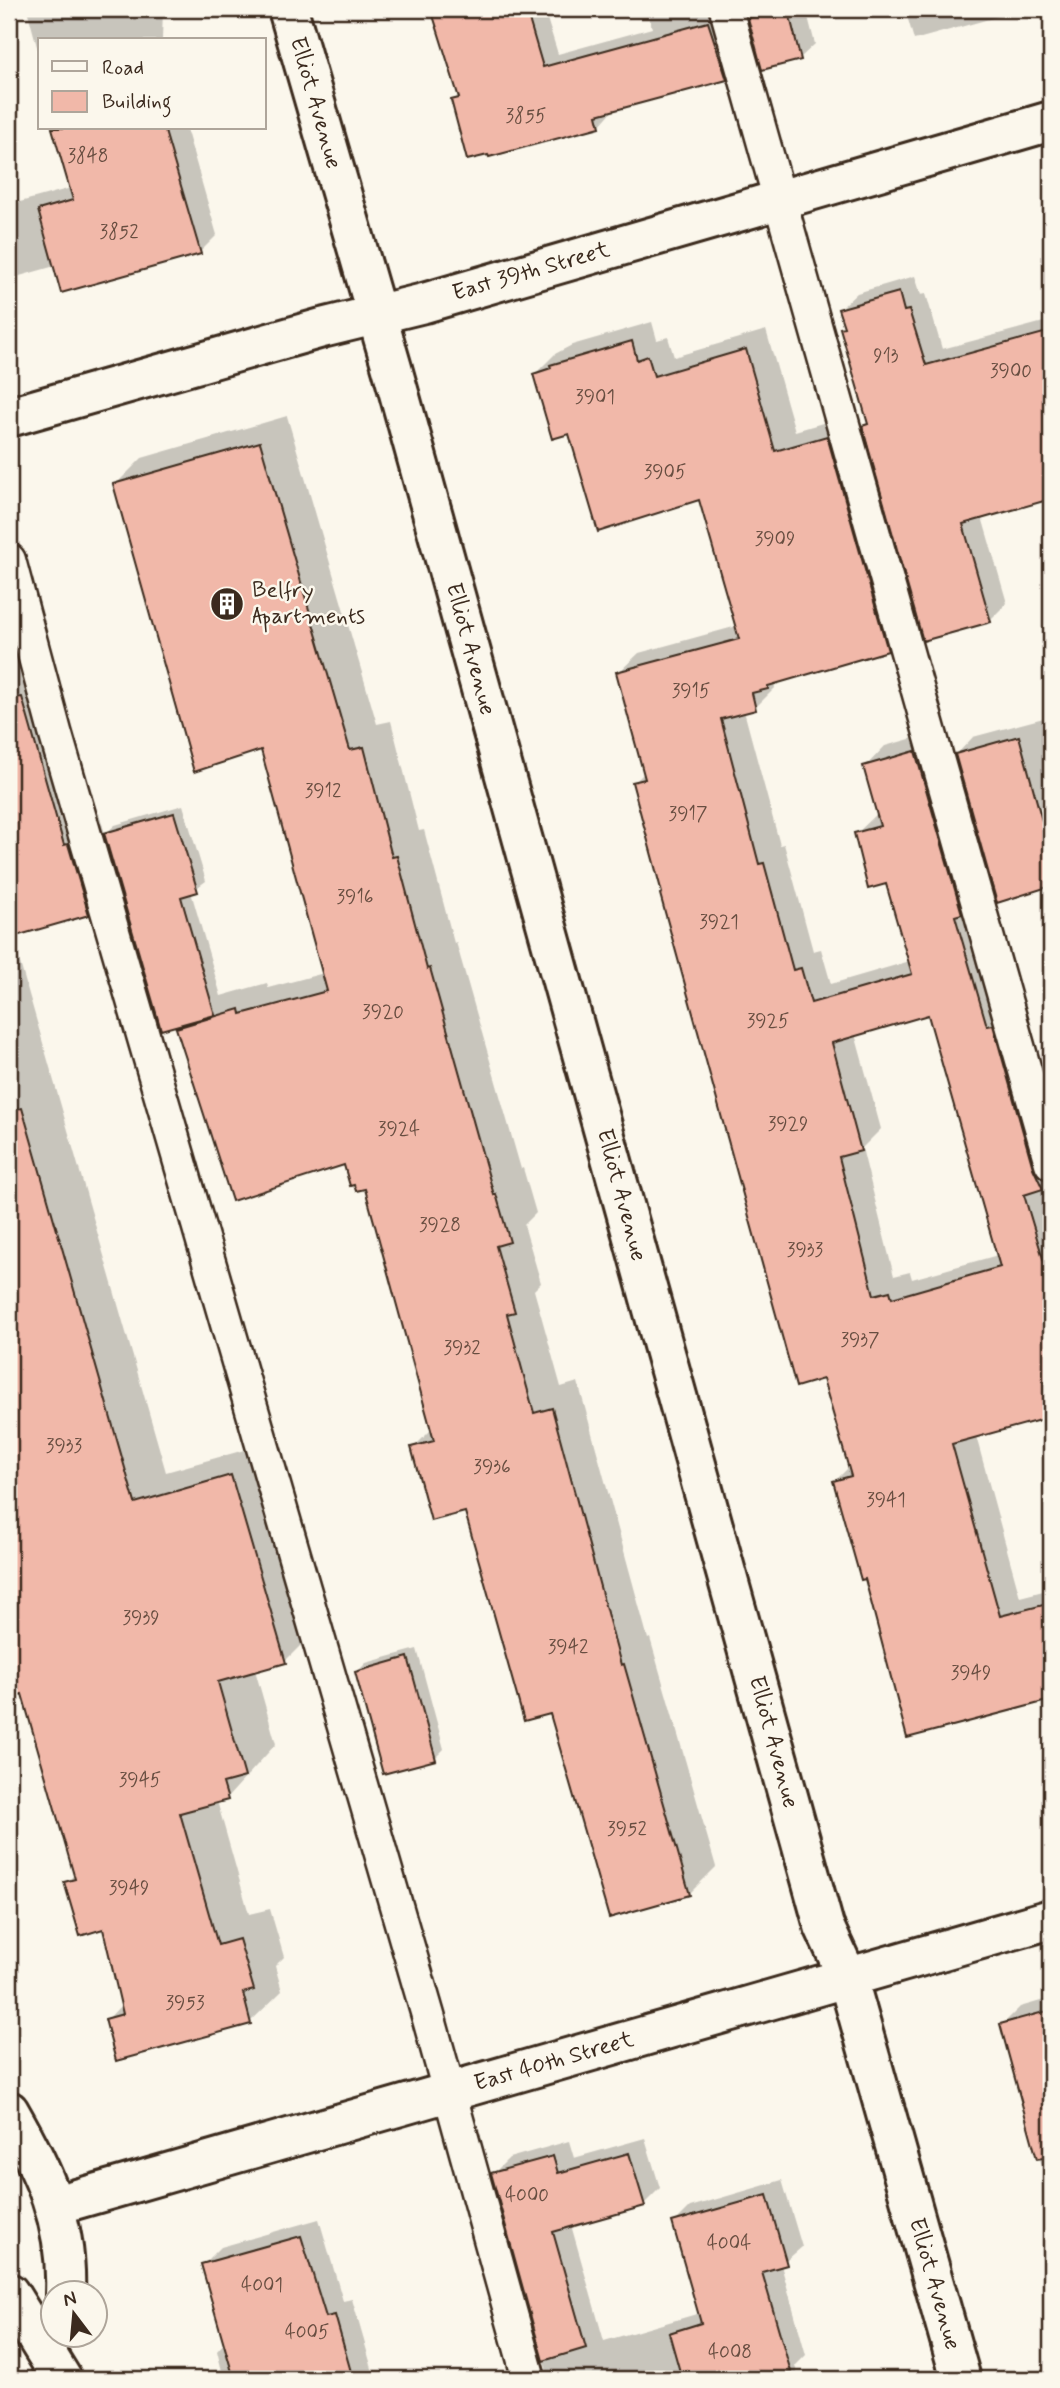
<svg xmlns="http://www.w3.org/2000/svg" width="1060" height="2388" viewBox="0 0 1060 2388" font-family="Mynerve,sans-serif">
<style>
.shadow{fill:#0003;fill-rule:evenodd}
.building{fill:#f1b8a9;stroke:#3b2a1e;stroke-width:2;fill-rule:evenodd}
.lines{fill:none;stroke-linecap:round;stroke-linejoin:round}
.lane-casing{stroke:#3b2a1e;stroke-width:37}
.street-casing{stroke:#3b2a1e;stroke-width:44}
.secondary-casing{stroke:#3b2a1e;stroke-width:44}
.lane{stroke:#fbf7ec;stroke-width:32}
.street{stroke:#fbf7ec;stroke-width:38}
.secondary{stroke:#fbf7ec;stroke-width:38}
.labels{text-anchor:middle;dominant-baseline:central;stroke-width:5;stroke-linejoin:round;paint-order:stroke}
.number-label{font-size:19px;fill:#684e41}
.street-label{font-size:23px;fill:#3b2a1e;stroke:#fbf7ec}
.poi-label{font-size:23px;fill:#3b2a1e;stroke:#fbf7ec;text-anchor:start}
</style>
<rect width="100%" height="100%" fill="#fbf7ec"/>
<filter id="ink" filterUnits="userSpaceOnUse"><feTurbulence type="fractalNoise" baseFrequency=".0143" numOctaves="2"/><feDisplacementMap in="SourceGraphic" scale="14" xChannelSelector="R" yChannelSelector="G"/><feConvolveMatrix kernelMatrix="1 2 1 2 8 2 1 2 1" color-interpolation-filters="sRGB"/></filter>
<g filter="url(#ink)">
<!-- shadow -->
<path class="shadow" d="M27,9H163L162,40H40V58Z
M434,9H544L558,54L652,28L647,9H725L741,64L726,78L614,109L599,126L453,101L460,94Z
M747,9H806L815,44L800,58L764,68Z
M905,9H1025L914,40Z
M54,128H186L217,235L200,252L55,266L9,279V205L71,188Z
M915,276L921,295L926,294L942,349L1051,320V509L1048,498L982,517L1007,603L990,620L864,426L869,421L840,309L857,293Z
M652,322L657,340L668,337L674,357L766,330L795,431L847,416L907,629L887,650L774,682L775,688L755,708L744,711L780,845L784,844L813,951L821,949L831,984L910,961L888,882L856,834L878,813L865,767L885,746L935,732L1051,1134V1415L976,1436L1020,1597L1051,1589V1698L909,1736L867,1577L835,1481L850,1466L825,1377L664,892L634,783L645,772L618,673L639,653L737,626L701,498L571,432L535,374L555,354L572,345ZM929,1013L998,1255L912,1279L910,1272L894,1276L862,1148L881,1129L855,1034Z
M287,416L377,724L391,721L419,831L424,830L454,943L456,942L521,1169L523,1168L536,1213L524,1225L541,1283L534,1290L561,1387L578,1382L648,1639L650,1638L716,1867L689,1894L551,1712L467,1510L413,1448L433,1428L366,1187L345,1163L178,1028L185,1021L120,882L88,914L12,935L166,1472L262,1445L316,1630L285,1661L255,1670L276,1744L227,1798L217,1801L249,1914L270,1909L284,1957L275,1966L282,1991L250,2022L107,2020L122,2004L104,1927L66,1883L75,1874L23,1692L11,1696L9,1688V513L96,814L99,813L105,834L115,825L183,805L206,881L191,892L221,996L267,983L268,988L324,973L262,748L115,485L142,458Z
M1051,716V885L998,901L957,754L973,737Z
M417,1649L444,1749L435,1758L357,1672L366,1663Z
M1051,1998V2197L1002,2025L1020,2007Z
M645,2138L660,2188L644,2204L571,2225L604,2341L700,2313L674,2223L690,2207L782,2180L802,2247L781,2265L806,2355L795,2366L799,2379H549L493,2174L509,2158L569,2141L574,2158Z
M319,2219L343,2301L352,2299L375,2379H224L217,2351L225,2342L203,2265L221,2247Z
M1051,2256V2290L1044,2263Z"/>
<!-- building -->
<path class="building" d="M431,9H526L543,67L708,22L727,80L597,115L600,127L489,157L488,155L467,160L451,100L459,98Z
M788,9L801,60L762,70L748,18Z
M52,128H164L201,254L61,293L38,210L73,200Z
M899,292L904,311L909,310L926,365L1051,331V499L963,524L991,622L923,641L862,426L868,424L840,328L844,327L838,309Z
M632,341L637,360L648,356L654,376L746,349L775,451L827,436L888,651L768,686V689L752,693L756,710L721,719L759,864L764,863L793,970L801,968L811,1003L912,974L886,884L868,889L854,833L880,826L863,766L915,751L962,914L955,916L987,1026L993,1025L1033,1168L1043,1189L1024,1195L1051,1285V1417L952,1444L1000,1616L1051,1603V1700L907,1738L865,1579L861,1580L833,1481L851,1476L823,1379L796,1387L660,894L662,893L632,782L645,779L616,672L739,639L699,500L598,532L569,434L552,439L533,374L551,368L550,365ZM928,1015L1000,1267L892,1298L890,1291L874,1295L839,1157L861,1151L832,1043Z
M260,442L350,750L364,747L392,857L397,856L427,969L430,968L494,1195L496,1194L510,1242L496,1246L515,1312L507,1314L534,1413L552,1408L621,1665L624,1664L690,1895L609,1918L550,1714L524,1721L465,1512L431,1521L411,1447L434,1441L365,1189L356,1191L354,1185L350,1186L344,1165L232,1201L176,1028L240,1009L241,1014L327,991L261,750L194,772L113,484Z
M22,697L64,845L68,844L89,915L9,938V698Z
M1019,736L1051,854V886L997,903L955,754Z
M174,813L198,892L181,897L215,1015L161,1030L104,833Z
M22,1108L135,1503L231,1475L286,1663L218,1682L245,1777L223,1783L228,1800L180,1813L218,1945L239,1939L254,1990L243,1993L251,2024L116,2061L105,2019L123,2014L103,1929L80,1936L64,1882L75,1879L22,1694L9,1698V1110Z
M408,1657L436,1760L383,1774L355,1672Z
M1051,2010V2157L1037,2159L1000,2024Z
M629,2153L645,2206L553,2232L586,2348L543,2361L491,2173L553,2156L558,2173Z
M767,2195L787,2265L762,2272L791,2372L766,2379H682L669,2333L701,2323L672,2222Z
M301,2236L326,2317L335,2315L353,2379H234L201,2264Z"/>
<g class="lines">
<!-- lane casing -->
<g class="lane-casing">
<path id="lane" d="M726,9L1051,1163
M9,560L55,732L429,2019L529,2379"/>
</g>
<!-- street casing -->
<g class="street-casing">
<path id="street" d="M288,9L392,368L824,1926L847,1976L961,2379
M9,417L322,328L424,303L1051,121
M56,2205L1051,1919"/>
</g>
<!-- secondary casing -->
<g class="secondary-casing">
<path id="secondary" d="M9,2111C44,2172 68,2221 65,2294
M9,2293L62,2379"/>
</g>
<!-- lane -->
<use href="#lane" class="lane"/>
<!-- street -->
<use href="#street" class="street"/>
<!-- secondary -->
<use href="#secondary" class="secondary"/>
</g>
</g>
<!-- icons -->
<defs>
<g id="building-disc" transform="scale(1.75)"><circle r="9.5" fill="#3b2a1e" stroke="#fbf7ec"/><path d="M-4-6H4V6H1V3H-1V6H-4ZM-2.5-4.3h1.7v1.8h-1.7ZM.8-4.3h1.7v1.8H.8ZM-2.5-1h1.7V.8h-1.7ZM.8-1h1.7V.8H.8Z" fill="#fff"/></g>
</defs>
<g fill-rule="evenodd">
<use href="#building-disc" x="227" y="604"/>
</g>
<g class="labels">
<!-- number labels -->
<g class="number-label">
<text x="526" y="116">3855</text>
<text x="88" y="156">3848</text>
<text x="119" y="232">3852</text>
<text x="886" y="356">913</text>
<text x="1011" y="371">3900</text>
<text x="595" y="397">3901</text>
<text x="665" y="472">3905</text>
<text x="775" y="539">3909</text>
<text x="691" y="691">3915</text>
<text x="323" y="791">3912</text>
<text x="688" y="814">3917</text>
<text x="355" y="897">3916</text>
<text x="719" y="922">3921</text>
<text x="383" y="1012">3920</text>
<text x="768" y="1021">3925</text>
<text x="788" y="1124">3929</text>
<text x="399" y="1129">3924</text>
<text x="440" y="1225">3928</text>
<text x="805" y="1250">3933</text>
<text x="860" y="1340">3937</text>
<text x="462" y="1348">3932</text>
<text x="64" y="1446">3933</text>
<text x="492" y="1467">3936</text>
<text x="886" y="1500">3941</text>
<text x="141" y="1618">3939</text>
<text x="568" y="1647">3942</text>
<text x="971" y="1673">3949</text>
<text x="140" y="1780">3945</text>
<text x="627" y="1829">3952</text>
<text x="129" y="1888">3949</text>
<text x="185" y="2003">3953</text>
<text x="527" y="2195">4000</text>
<text x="729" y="2243">4004</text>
<text x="262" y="2285">4001</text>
<text x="307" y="2332">4005</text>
<text x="730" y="2352">4008</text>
</g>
<!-- street labels -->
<g class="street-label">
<text transform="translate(315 103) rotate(74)">Elliot Avenue</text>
<text transform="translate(531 272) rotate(-16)">East 39th Street</text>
<text transform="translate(470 649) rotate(75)">Elliot Avenue</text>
<text transform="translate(621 1195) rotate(75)">Elliot Avenue</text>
<text transform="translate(773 1742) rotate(75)">Elliot Avenue</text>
<text transform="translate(554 2062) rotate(-16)">East 40th Street</text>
<text transform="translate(934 2284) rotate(74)">Elliot Avenue</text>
</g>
<!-- poi labels -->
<g class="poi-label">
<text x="252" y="591">Belfry<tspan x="252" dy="26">Apartments</tspan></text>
</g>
</g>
<!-- margin -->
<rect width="1060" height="2388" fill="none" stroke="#fbf7ec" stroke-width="35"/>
<rect x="18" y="18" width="1025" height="2353" fill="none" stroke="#3b2a1e" stroke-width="2.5" filter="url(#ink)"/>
<!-- legend -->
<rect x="38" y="38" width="228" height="91" fill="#fbf7ec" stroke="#aea59a" stroke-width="2"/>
<rect x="52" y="61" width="35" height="10" fill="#fbf7ec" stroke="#aea59a" stroke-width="2"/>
<text x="102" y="74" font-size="21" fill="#3b2a1e">Road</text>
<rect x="52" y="91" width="35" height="21" fill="#f1b8a9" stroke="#aea59a" stroke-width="2"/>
<text x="102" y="108" font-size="21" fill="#3b2a1e">Building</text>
<!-- north arrow -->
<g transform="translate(74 2314) rotate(344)"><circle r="33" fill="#fbf7ec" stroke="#aea59a" stroke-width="2"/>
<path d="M0-5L12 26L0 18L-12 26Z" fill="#3b2a1e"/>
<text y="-10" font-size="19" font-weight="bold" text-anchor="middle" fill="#3b2a1e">N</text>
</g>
</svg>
